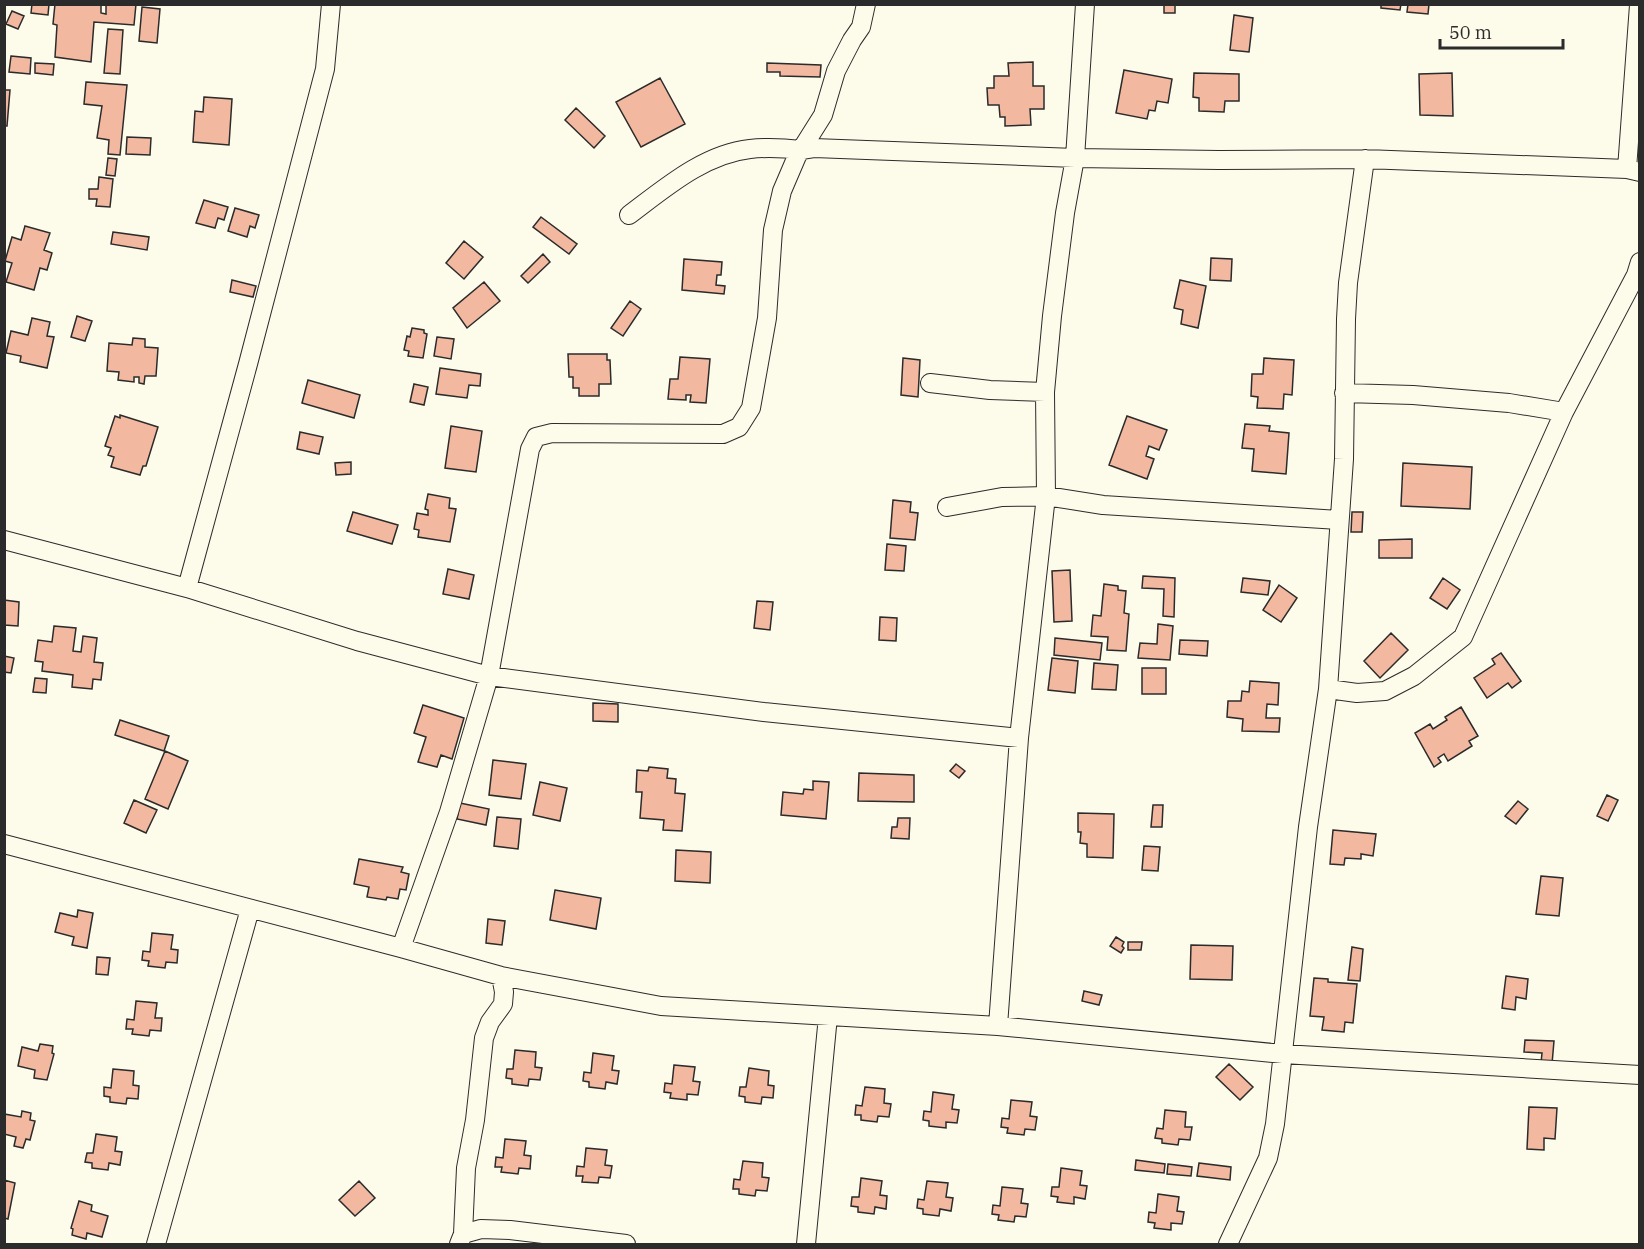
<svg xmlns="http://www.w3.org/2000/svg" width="1644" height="1249" viewBox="0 0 1644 1249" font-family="'IBM Plex Serif',serif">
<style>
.building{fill:#f2b8a0;stroke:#2b2b2b;stroke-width:1.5}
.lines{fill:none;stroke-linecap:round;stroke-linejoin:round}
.minor-casing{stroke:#2b2b2b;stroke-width:20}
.minor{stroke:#fdfbea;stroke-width:18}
</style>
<rect width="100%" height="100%" fill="#fdfbea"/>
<!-- building -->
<path class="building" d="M32,4H49L48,15L31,13Z
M55,4H101V13L106,14V4H136L134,25L94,22L91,62L55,57L57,25L53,24Z
M1164,4H1175V13H1164Z
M1381,4H1401L1400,10L1381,8Z
M1408,4H1429L1428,14L1407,12Z
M142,7L160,9L157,43L139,41Z
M12,11L24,16L18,29L6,24Z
M1234,15L1253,18L1249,52L1230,50Z
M108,29L123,30L120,74L104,73Z
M11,56L31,58L30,74L9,72Z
M1033,62V86H1044V109H1030L1031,125L1005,126V117H1000L999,105H988L987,88H994V76H1009L1008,63Z
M35,63L54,64L53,75L35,73Z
M767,63L821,65L820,77L780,76V72H767Z
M1124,70L1172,79L1168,103L1157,101L1155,111L1149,110L1147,119L1116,113Z
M1194,73L1239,74V101H1225L1224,112L1199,111V98L1193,97Z
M1452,73L1453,116L1420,115L1419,74Z
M660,78L685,124L641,147L616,102Z
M86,82L127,85L120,155L108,154L109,140L97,138L102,106L84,104Z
M4,90H10L7,126H4Z
M204,97L232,99L229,145L193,142L195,111L203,112Z
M576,108L605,136L594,148L565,120Z
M127,137L151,138L150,155L126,154Z
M108,158L117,159L115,176L106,175Z
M99,177L113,179L110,207L96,206L97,199H89V189H98Z
M204,200L228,207L224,220L218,218L215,228L196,223Z
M235,208L259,215L255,228L250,226L247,237L228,231Z
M541,217L577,244L569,254L533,227Z
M25,226L50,233L44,250L52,253L47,270L40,268L34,290L6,282L12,263L5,261L12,237L21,240Z
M113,232L149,237L147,250L111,244Z
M464,241L483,257L464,279L446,263Z
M543,254L550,262L528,283L521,276Z
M1211,258L1232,259L1231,281L1210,280Z
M684,259L722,262L721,275H717L716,285L725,286L724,294L682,290Z
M232,280L256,286L253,297L230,292Z
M1180,280L1206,286L1198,328L1181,324L1183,310L1174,308Z
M484,282L500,301L467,328L453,308Z
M630,301L641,309L623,336L611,328Z
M77,316L92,321L85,341L71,337Z
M32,318L50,322L47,336L54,337L47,368L20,362L21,356L6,353L11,331L28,335Z
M412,328L424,330V333L427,334L423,358L408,356L409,351L404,350L407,336L410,337Z
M437,337L454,339L451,359L434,356Z
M133,338L145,339V347L158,348L156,376H145L144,384L139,383V377H134V382L118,380L119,372L107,371L109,343L132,345Z
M568,354H607V360H610L611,384H599V396H579V388H573V377H569Z
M680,357L710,359L706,403L690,402L691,395H686V400L668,399L670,379H678Z
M903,358L920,360L918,397L901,395Z
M1264,358L1294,360L1292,395L1284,394L1283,409L1257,408L1258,397L1251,396L1252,374H1263Z
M440,368L481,374L480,386L469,385L467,398L436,394Z
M308,380L360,395L354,418L302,403Z
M414,384L428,387L424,405L410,402Z
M120,415L158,427L146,466H143L140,475L111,467L114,457L108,455L111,448L105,446L115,416L120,418Z
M1127,416L1167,430L1159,450L1149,446L1146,456L1154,459L1147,479L1109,465Z
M1245,424L1270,426L1269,431L1289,433L1286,474L1252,471L1254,449L1242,448Z
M451,426L482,431L476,472L445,468Z
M300,432L323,437L319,454L297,449Z
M351,462V474L336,475L335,463Z
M1403,463L1472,467L1470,509L1401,506Z
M428,494L450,498L449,508L456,509L450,542L418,537L419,530L414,529L417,513L428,515V510L425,509Z
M893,500L911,502L910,512L918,513L915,540L890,538Z
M353,512L398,525L392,544L347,531Z
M1352,512H1363L1362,532H1351Z
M1412,539V558H1379V540Z
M887,544L906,546L904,571L885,570Z
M448,569L474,575L469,599L443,594Z
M1070,570L1072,621L1054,622L1052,571Z
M1143,576L1175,578L1174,617L1163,616L1164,589L1142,588Z
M1243,578L1270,581L1268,595L1241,592Z
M1443,578L1460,590L1447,609L1430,598Z
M1104,584L1118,586V590L1126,591L1124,613L1129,614L1126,651L1107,650L1108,637L1091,636L1093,615L1101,616Z
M1279,585L1297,598L1281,622L1263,610Z
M4,600L19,602L18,626L4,625Z
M757,601L773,602L770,630L754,628Z
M880,617L897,618L896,641L879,640Z
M1158,624L1173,626L1170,660L1138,658L1140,643L1157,644Z
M54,626L76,628L73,651L81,652L83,636L97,638L94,662L103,663L101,680L93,679L92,689L72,687L73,675L42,671L43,662L35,661L38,640L52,642Z
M1391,633L1408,650L1380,678L1364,661Z
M1055,638L1102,643L1100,660L1054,655Z
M1180,640L1208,641L1207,656L1179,654Z
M1501,653L1521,681L1512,688L1508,683L1487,698L1474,678L1495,664L1492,659Z
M4,656L14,658L11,673L4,672Z
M1052,658L1078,661L1075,693L1048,690Z
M1094,663L1118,665L1116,690L1092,689Z
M1142,668H1166V694H1142Z
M35,678L47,679L46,693L33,692Z
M1250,681L1279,683L1278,705L1267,704L1266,718H1280L1279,732L1242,731L1243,719L1227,717L1228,701H1241L1242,691L1249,692Z
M593,703L618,704V722L593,721Z
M423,705L464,718L452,759L441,755L437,767L418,762L426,737L414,733Z
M1461,707L1478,736L1469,741L1472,746L1448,761L1444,754L1438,758L1441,762L1434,767L1415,733L1430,724L1433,729L1447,720L1445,717Z
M120,720L169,736L164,751L115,735Z
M165,751L188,761L168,809L145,799Z
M493,760L526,764L521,799L489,795Z
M956,764L965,771L959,778L950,771Z
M649,767L668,769L667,778L676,779L675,793L685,794L682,831L663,830L664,820L640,818L642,792H636L637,770L648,771Z
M859,773L914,775V802L858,801Z
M813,781L829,782L826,819L781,815L783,792L803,794L804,789L813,790Z
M540,782L567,788L560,821L533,815Z
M1607,795L1618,800L1608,821L1597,816Z
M134,800L157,810L146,833L124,823Z
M1518,801L1528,809L1516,824L1505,816Z
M460,803L489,809L486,825L457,819Z
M1153,805H1163L1162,827H1151Z
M1078,813L1114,814L1113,858L1087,857V844L1080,843L1081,832H1078Z
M497,817L521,819L518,849L494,846Z
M898,818H910L909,839L891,838L892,827H897Z
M1333,830L1376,834L1373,856L1361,854V859L1345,858L1344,865L1330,864Z
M1144,846L1160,847L1158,871L1142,870Z
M676,850L711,852L710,883L675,881Z
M359,859L403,867L401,872L409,874L406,890L400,889L398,899L387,897L386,900L367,897L369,887L354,884Z
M1541,876L1563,878L1559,916L1536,914Z
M555,890L601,898L596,929L550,920Z
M78,910L93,913L87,948L72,945L74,937L55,932L60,913L77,917Z
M488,919L505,921L502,945L486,943Z
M152,933L173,935L171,949L178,950L177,963L166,962L165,968L148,966L149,961L142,960L143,951L150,952Z
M1116,937L1124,942L1122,946L1124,948L1121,953L1110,946Z
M1128,942H1142L1141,950H1128Z
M1191,945L1233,946L1232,980L1190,979Z
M1352,947L1363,949L1360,981L1348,980Z
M97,957L110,958L108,975L96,974Z
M1506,976L1528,979L1526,999L1516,997L1515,1010L1502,1008Z
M1314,978L1328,979V982L1357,984L1353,1023L1345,1022L1344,1032L1322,1030L1324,1017L1310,1016Z
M1084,991L1102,995L1099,1005L1082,1001Z
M136,1001L157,1003L155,1018H162L161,1031L150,1030L149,1036L132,1034L133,1029H126L127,1019L134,1020Z
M1525,1040L1554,1041L1552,1064L1541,1063L1542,1053L1524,1052Z
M40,1044L53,1046L52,1053L54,1054L47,1080L34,1078L35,1070L18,1066L22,1047L38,1051Z
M515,1050L536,1052L535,1067L542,1068L540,1080L529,1079L528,1086L512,1084V1079L506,1078L507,1069H513Z
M593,1053L614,1056L612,1070L619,1071L617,1084L606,1082L605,1089L589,1087V1082L583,1081L584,1072L591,1073Z
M1229,1064L1253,1087L1240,1100L1216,1077Z
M674,1065L695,1067L693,1081L700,1082L698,1095L687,1094V1100L670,1098L671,1093L664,1092L665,1083L672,1084Z
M749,1068L769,1071L768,1085L774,1086L773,1098L762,1097L761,1104L745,1102V1097L739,1096L740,1087H746Z
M113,1069L134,1071L133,1085L139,1086L138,1099L127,1098L126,1104L110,1102V1097L104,1096V1087L111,1088Z
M865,1087L885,1089L884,1103L891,1104L889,1117L878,1116L877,1122L861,1120V1115H855L856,1105L862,1106Z
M933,1092L954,1095L952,1109L959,1110L957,1123L946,1122V1128L929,1126V1121L923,1120L924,1111L931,1112Z
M1011,1100L1032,1102L1030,1116L1037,1117L1035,1130L1025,1129L1024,1135L1007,1133L1008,1128L1001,1127L1002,1118L1009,1119Z
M1529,1107L1557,1108L1555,1139L1544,1138V1150L1527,1149Z
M1165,1110L1186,1112L1185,1127H1192L1190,1140L1179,1139L1178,1145L1162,1143V1139L1155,1138L1157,1128L1163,1129Z
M22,1111L31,1113L30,1120L35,1121L30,1140L26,1139L23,1148L14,1146L16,1137L4,1134V1114L21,1117Z
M96,1134L117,1137L115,1151L122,1152L120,1165L109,1163L108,1170L92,1168V1163L85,1162L87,1153H93Z
M505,1139L526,1141L524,1155L531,1156L530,1169L519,1168L518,1174L501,1172L502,1167H495L496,1157L503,1158Z
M586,1148L607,1150L605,1165L612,1166L610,1178L599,1177L598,1183L582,1182L583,1176H576L577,1166L584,1167Z
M1136,1160L1165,1164L1164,1173L1135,1170Z
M743,1161L763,1163L762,1177L769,1178L767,1191L756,1190L755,1196L739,1194V1189H733L734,1179L740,1180Z
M1199,1163L1231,1167L1230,1180L1197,1176Z
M1168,1164L1192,1167L1191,1176L1167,1174Z
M1061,1168L1082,1171L1080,1185L1087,1186L1085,1199L1074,1197V1204L1057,1202L1058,1197L1051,1196L1052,1187H1059Z
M861,1178L882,1181L880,1195L887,1196L886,1209L875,1207L874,1214L858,1212V1207L851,1206L852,1197H859Z
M4,1180L15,1183L8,1219L4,1218Z
M359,1181L375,1198L355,1216L339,1200Z
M927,1181L948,1183L946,1197L953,1198L951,1211L940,1209L939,1216L923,1214V1209L917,1208L918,1199L924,1200Z
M1002,1187L1023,1189L1021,1203L1028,1204L1026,1217L1015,1216L1014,1222L998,1220L999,1215L992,1214L993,1205L1000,1206Z
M1158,1194L1179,1197L1177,1211L1184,1212L1182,1224L1171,1223V1230L1154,1228L1155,1223L1148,1222L1149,1212L1156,1213Z
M79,1201L92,1205L91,1211L108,1216L102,1237L87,1233L86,1239L72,1235L73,1229L71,1228Z"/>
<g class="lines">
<!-- minor casing -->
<g class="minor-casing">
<path id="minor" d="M1627,169L1639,5
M629,215C665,188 704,154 750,149C768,147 784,148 801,150L823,115L836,71L852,40L861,27L866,4
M930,383L990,390L1045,392
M1344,393L1413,395L1509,403L1564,412
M947,507L1002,497L1046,496L1103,505L1339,520
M4,540L187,588L357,641L489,676L764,712L1019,738
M187,588L248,364L325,69L331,4
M1328,689L1357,693L1385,691L1414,676L1463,637L1564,412L1636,275L1640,262
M4,844L401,948L501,976L661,1006L998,1026L1283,1054L1640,1075
M401,948L449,812L489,676L530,449L536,437L552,433L723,434L739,427L751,408L767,318L773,230L782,191L797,156L801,150L814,148L1075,158L1219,160L1365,159L1627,169L1640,172
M998,1026L1019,738L1046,496L1045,392L1052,316L1065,213L1075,158L1085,4
M463,1234L481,1229L510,1230L626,1244
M156,1244L250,909
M459,1244L463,1234L466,1168L475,1120L484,1038L490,1022L503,1004L504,992L501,976
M806,1244L828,1016
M1228,1244L1268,1158L1275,1124L1308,827L1328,689L1344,459L1346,319L1348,283L1365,159"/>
</g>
<!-- minor -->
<use href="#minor" class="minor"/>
</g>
<!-- border -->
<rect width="1644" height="1249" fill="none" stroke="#2b2b2b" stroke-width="12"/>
<!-- scale -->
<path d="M1440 39v9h123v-9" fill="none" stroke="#2b2b2b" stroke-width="3"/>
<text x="1449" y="39" font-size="18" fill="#2b2b2b" stroke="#fdfbea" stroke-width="4.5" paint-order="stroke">50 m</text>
</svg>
